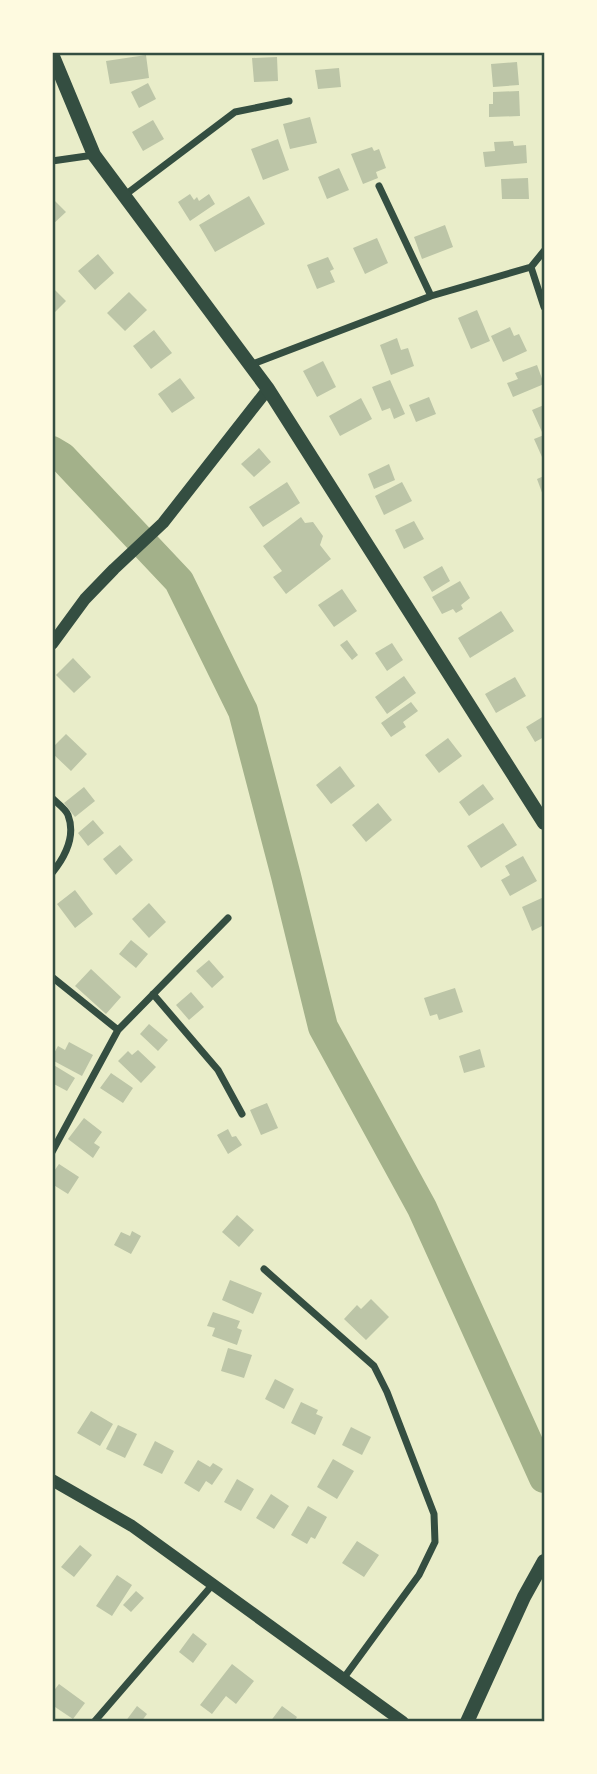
<svg xmlns="http://www.w3.org/2000/svg" width="597" height="1774" viewBox="0 0 597 1774" font-family="Montserrat,sans-serif">
<style>
.lines{fill:none;stroke-linecap:round;stroke-linejoin:round}
.river{stroke:#a3b18a;stroke-width:30}
.building{fill:#bcc5a7}
.minor{stroke:#344e41;stroke-width:7}
.tertiary{stroke:#344e41;stroke-width:12}
.secondary{stroke:#344e41;stroke-width:14}
.neatline{fill:none;stroke:#344e41;stroke-width:2.5}
</style>
<rect width="100%" height="100%" fill="#e9edc9"/>
<g class="lines">
<!-- river -->
<path class="river" d="M52,451L62,457L179,581L243,711L286,876L323,1027L422,1208L544,1478"/>
</g>
<!-- building -->
<path class="building" d="M146,55L149,78L110,84L106,61Z
M277,57L278,81L254,82L252,58Z
M517,62L519,85L493,87L491,64Z
M339,68L341,87L318,89L315,70Z
M148,83L156,99L139,108L131,92Z
M519,91L520,116L489,117V104H493V92Z
M310,117L317,143L290,149L283,124Z
M153,120L164,139L143,151L132,132Z
M278,139L289,170L263,180L251,149Z
M513,141L514,146L526,145L527,163L485,167L483,152L495,151L494,142Z
M372,147L374,151L379,149L386,168L376,172L378,178L363,184L351,154Z
M339,168L349,190L327,199L318,177Z
M528,178L529,199H502L501,179Z
M190,194L194,200L197,197L199,201L209,194L215,204L190,221L178,202Z
M249,196L265,224L215,252L199,225Z
M52,198L66,212L52,225Z
M445,225L453,247L422,259L414,237Z
M377,238L388,263L365,274L353,248Z
M98,254L114,273L95,290L78,271Z
M328,257L334,269L330,271L335,282L317,289L307,265Z
M52,287L66,301L52,315Z
M129,292L147,310L125,331L107,313Z
M477,310L490,341L471,349L458,318Z
M510,327L514,336L519,334L527,351L503,362L491,336Z
M154,330L172,353L151,369L133,346Z
M397,338L401,350L408,348L414,366L391,375L380,345Z
M323,361L336,387L317,397L303,371Z
M537,365L544,384L513,397L507,383L518,379L515,373Z
M180,378L195,398L172,413L158,394Z
M390,380L405,414L394,419L390,408L382,411L372,387Z
M429,397L436,414L416,422L409,405Z
M361,398L372,419L340,436L329,416Z
M544,405V431L542,432L532,410Z
M544,435V456L542,457L534,439Z
M259,448L271,462L254,477L241,464Z
M389,464L395,480L374,489L368,474Z
M544,476V498L537,479Z
M287,482L300,503L263,527L249,507Z
M402,482L412,501L384,515L375,496Z
M301,517L305,523L313,522L323,536L320,545L331,559L286,594L273,577L282,571L263,546Z
M414,521L424,539L404,549L395,530Z
M442,566L450,581L432,592L423,577Z
M460,581L470,598L461,605L463,609L456,613L453,609L442,614L432,597Z
M342,589L357,611L334,627L318,605Z
M501,611L514,631L470,658L458,638Z
M347,640L358,655L352,660L340,645Z
M392,643L403,660L387,671L375,653Z
M73,658L91,677L74,693L56,675Z
M404,676L416,693L387,714L375,697Z
M515,677L526,696L496,713L485,694Z
M411,702L418,711L403,722L406,727L391,737L381,723Z
M544,716V737L535,742L526,727Z
M66,734L87,754L71,771L52,753V748Z
M448,738L462,756L439,773L425,755Z
M340,766L355,786L331,804L316,785Z
M483,784L494,799L469,816L459,802Z
M84,787L95,801L75,817L64,803Z
M378,803L392,820L366,842L352,825Z
M93,820L104,833L88,846L78,833Z
M503,823L517,845L481,868L467,846Z
M120,845L133,860L116,875L103,859Z
M523,856L537,881L510,896L501,880L510,875L505,866Z
M75,890L93,914L75,928L57,904Z
M544,897V925L532,931L522,907Z
M149,903L166,922L149,938L132,919Z
M131,940L148,954L136,968L119,954Z
M209,960L224,977L212,988L196,971Z
M91,969L121,997L106,1014L75,986Z
M455,988L463,1012L439,1020L437,1014L430,1016L424,998Z
M191,992L204,1007L189,1020L176,1005Z
M149,1024L168,1040L158,1051L140,1034Z
M69,1042L93,1055L82,1076L52,1060V1057L58,1046L65,1050Z
M480,1049L485,1067L464,1073L459,1056Z
M138,1050L156,1067L141,1083L118,1061L128,1051L132,1055Z
M52,1064L75,1078L67,1091L52,1083Z
M111,1073L133,1088L123,1103L100,1088Z
M267,1103L278,1128L261,1135L250,1110Z
M84,1118L102,1132L94,1143L100,1147L93,1158L68,1139Z
M228,1129L232,1137L236,1136L242,1145L228,1154L217,1135Z
M59,1164L79,1177L68,1194L52,1184V1174Z
M237,1215L254,1230L239,1247L222,1232Z
M132,1231L141,1236L131,1254L114,1245L121,1232L130,1236Z
M230,1280L262,1293L253,1314L222,1300Z
M371,1299L389,1317L366,1340L344,1319L357,1305L361,1309Z
M213,1312L240,1321L237,1328L242,1330L237,1345L212,1336L215,1328L207,1326Z
M228,1348L252,1355L244,1378L221,1371Z
M275,1379L294,1389L284,1409L265,1399Z
M301,1402L318,1410L316,1414L323,1417L315,1435L291,1423Z
M91,1411L113,1424L100,1446L77,1433Z
M118,1425L137,1434L125,1458L106,1449Z
M351,1427L371,1437L362,1455L342,1445Z
M155,1441L174,1451L162,1474L143,1465Z
M333,1459L354,1471L337,1499L317,1487Z
M198,1460L210,1467L213,1463L223,1469L212,1485L206,1481L199,1492L184,1483Z
M237,1479L254,1489L241,1511L224,1502Z
M271,1494L289,1506L274,1529L256,1518Z
M308,1506L327,1517L315,1539L311,1537L307,1544L291,1535Z
M357,1541L379,1555L364,1577L342,1563Z
M80,1545L92,1555L74,1577L61,1567Z
M117,1575L132,1585L112,1616L96,1606Z
M136,1591L144,1598L131,1612L123,1605Z
M193,1633L207,1644L193,1663L179,1652Z
M232,1664L254,1681L236,1704L226,1696L212,1714L200,1705Z
M59,1684L85,1703L73,1719L52,1705V1693Z
M137,1706L147,1714L141,1722H125Z
M282,1706L297,1717L294,1722H270Z"/>
<g class="lines">
<!-- minor -->
<path class="minor" d="M52,161L94,155
M379,186L431,296
M125,195L235,112L289,101
M531,267L544,307
M250,365L431,296L531,267L544,251
M52,798C57,803 66,809 68,815C76,836 65,857 52,873
M52,977L118,1030
M153,994L218,1070L242,1114
M52,1152L118,1030L228,918
M264,1269L374,1366L387,1392L434,1514L435,1542L419,1575L343,1679
M94,1722L214,1583"/>
<!-- tertiary -->
<path class="tertiary" d="M52,644L85,599L114,569L163,523L268,389
M52,1480L132,1526L403,1722"/>
<!-- secondary -->
<path class="secondary" d="M52,54L94,155L268,389L544,823
M467,1722L524,1597L544,1561"/>
</g>
<!-- border -->
<rect width="597" height="1774" fill="none" stroke="#fefae0" stroke-width="108"/>
<rect x="54" y="54" width="489" height="1666" class="neatline"/>
</svg>
